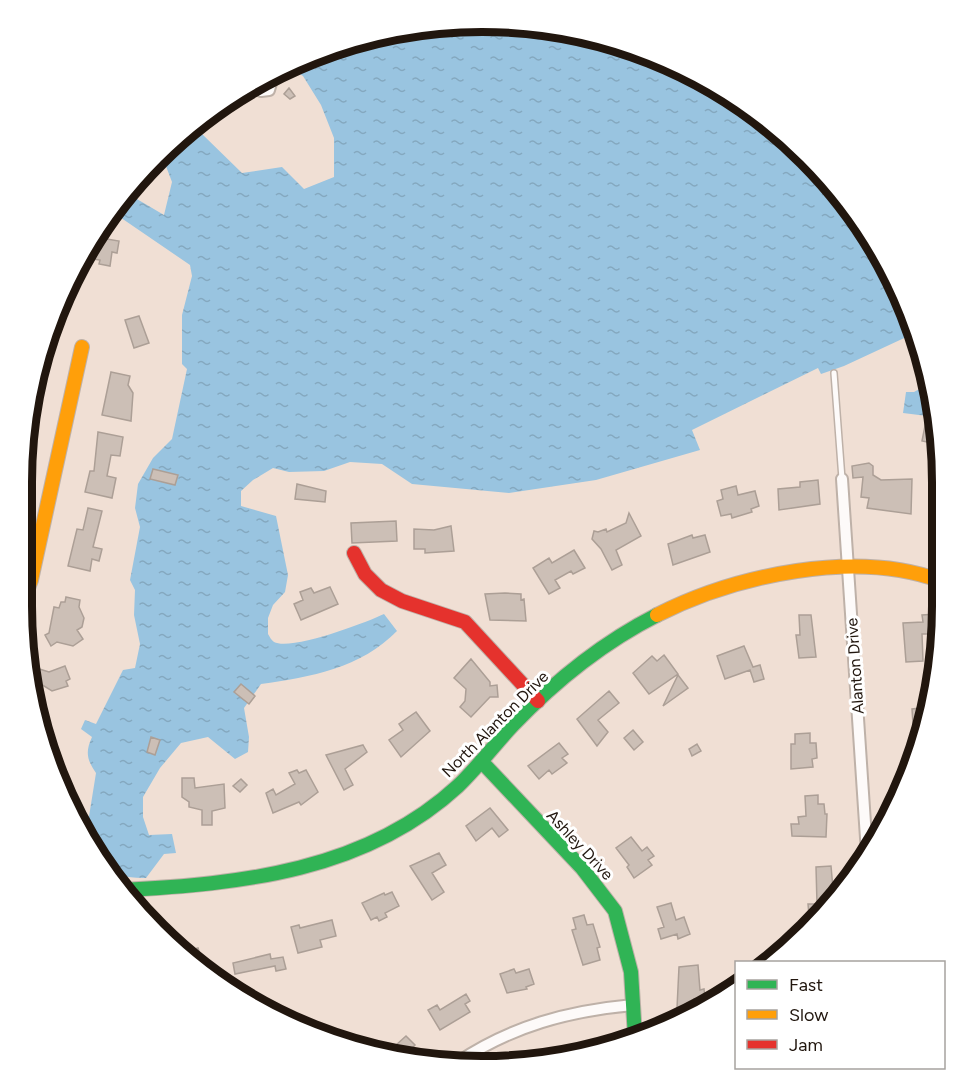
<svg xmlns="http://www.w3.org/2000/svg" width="963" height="1087" viewBox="0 0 963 1087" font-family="Figtree,sans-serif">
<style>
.water{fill:url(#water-ripples)}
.building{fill:#ccbfb6;stroke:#ac9f96;stroke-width:1.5}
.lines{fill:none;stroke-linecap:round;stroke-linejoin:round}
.lane-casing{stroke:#beb1a8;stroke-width:8}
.street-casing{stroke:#beb1a8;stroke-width:14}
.fast-casing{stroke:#beb1a8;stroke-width:16}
.slow-casing{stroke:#beb1a8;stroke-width:16}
.jam-casing{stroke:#beb1a8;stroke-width:16}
.lane{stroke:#fdfaf9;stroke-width:5}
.street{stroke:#fdfaf9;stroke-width:10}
.fast{stroke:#30b455;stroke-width:14}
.slow{stroke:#ff9f0a;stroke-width:14}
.jam{stroke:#e5322d;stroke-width:14}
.labels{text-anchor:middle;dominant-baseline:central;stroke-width:6;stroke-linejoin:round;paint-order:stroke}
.street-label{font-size:16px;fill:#21160e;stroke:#fff}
.rim{fill:none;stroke:#21160e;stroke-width:8}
</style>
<defs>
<pattern id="water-ripples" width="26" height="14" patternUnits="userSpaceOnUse" patternTransform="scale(1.5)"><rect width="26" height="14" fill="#99c4e0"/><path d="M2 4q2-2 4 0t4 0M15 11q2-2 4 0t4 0" fill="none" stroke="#84a8bf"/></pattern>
</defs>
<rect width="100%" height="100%" fill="#f0dfd4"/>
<!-- water -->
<path class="water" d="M451,22C481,23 513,21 542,25C691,47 827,142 894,277C903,295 908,315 915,333L844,366L821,374L818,368L692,430L700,450L596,480L509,493L412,484L382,464L350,462L324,471L289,472L273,468L253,480L241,491V506L276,516L288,575L285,592L273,605L268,618V634C270,637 271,640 274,642C291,651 365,623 384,614L397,631C361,668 311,677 261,684L244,708L249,737L248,752L235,759L208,737L181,743L160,768L143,797V817L149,835L172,834L176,853L164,854L146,878C108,879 105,863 86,835L96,773C87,760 85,752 92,737L81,729L85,720L96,724L123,670L135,668L140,644L134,615L135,590L130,580L140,527L135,508L138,484L153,458L172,439L187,369L182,364V315L192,276L190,265L111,211L125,192L164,215L172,182L164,161L167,148L185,132L201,133L242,173L282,167L304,189L334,177V138L321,105L303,76L286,65L362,37Z
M930,383L935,417L903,413L906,392H914Z"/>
<!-- building -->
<path class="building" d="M289,88L295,96L290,99L284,94Z
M95,234L101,238L119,241L117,253L112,252L110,266L99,264L100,260L93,259L90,251L83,250Z
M139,316L149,343L134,348L125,320Z
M111,372L130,376L128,385L133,393L131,421L102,415Z
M927,416L935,418L937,444L922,441Z
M98,432L123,437L120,456L111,455L107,476L116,478L112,498L85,492L90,471H94Z
M869,463L873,466V475L881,480L912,479L911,514L867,508L869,498L861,497L863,477L853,478L852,466Z
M153,469L178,475L175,485L150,479Z
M818,480L820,504L779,510L778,489L800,487V482Z
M297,484L326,491L325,502L295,499Z
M736,486L738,495L755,491L759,506L751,509L752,512L732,518L731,514L721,516L717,501L723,499L721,490Z
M88,508L102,511L93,547L102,549L99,561L92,559L90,571L68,566L77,529L83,530Z
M629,513L641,536L616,550L622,565L612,570L601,549L592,539L594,531L598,532L606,529L607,532L626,523Z
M396,521L397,541L352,543L351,523Z
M451,526L454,551L425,553V549H414V529L434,530Z
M692,535L693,538L705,535L710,552L673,565L668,544Z
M574,550L585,568L573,574L571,571L555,580L560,588L549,594L533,568L549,558L552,563Z
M330,587L338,604L301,620L294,604L303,600L300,592L311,588L314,593Z
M505,593L521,594V600L524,599L526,621L490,620L485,594Z
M66,597L80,600L79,607L84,618L82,627L77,630L83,639L73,646L57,642L51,646L45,635L49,633L54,607L59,608L61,602H65Z
M937,614L938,634H922L923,661L906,662L903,623L923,622L922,615Z
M799,615H811L816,657L799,658L796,635H800Z
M744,646L753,667L760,665L764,679L754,682L750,670L725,679L717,656Z
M664,655L678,674L649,694L633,673L652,656L657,661Z
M471,659L490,682V686L497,685L498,697H490L471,717L460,707L465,701L466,689L454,678Z
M65,666L70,679L66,681L68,686L52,691L31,678L36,668L49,672Z
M678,675L688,688L663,706Z
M241,684L255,696L249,704L234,692Z
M609,691L619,703L598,720L608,732L597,746L577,719Z
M929,707L926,725L915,754L912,709Z
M416,712L430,731L401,757L389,740L403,730L399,724Z
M633,730L643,742L634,750L624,738Z
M810,733V743H816L817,758L812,759L813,767L791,769V744H795V734Z
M151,737L160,740L155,755L147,752Z
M559,743L568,754L562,758L567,763L552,774L549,770L539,779L528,766Z
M697,744L701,751L692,756L689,749Z
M363,745L367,752L345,769L353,785L344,790L326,755Z
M297,770L299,773L306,770L318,792L301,805L299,802L273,813L266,793L273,789L276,795L295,784L289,773Z
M182,778H194L195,788L224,784L225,808L212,811V825H202V810L189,807V802L182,797Z
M241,779L247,785L240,792L233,786Z
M818,795V804H824L825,814H827L826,837L792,836L791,824H799L798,817L806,816L805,796Z
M490,808L508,830L499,837L492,828L476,841L466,826Z
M631,837L642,851L647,847L654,856L648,860L652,865L634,878L627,867L629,865L616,848Z
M439,853L446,865L432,873L444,892L432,900L410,866Z
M831,866L834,900L821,914L809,915L808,904H817L816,867Z
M392,892L399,906L385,913L387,917L379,921L377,917L371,920L362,903L384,893L385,895Z
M671,903L676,920L684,917L690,934L678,939L677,934L661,939L658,929L664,927L657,907Z
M584,915L587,925L593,924L600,947L597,948L600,960L583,965L572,930L576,929L573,918Z
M332,920L336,936L320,940L322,947L298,953L291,927L299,925L300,928Z
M190,948L191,950L198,948L203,965L197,967L180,951Z
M270,954L271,959L283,957L286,969L276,971L275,966L235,974L233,963Z
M698,965L700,990L704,989L705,998L694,999L695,1007L677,1008L679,967Z
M514,969L516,973L529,969L534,984L526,987L527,989L507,993L500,974Z
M466,994L470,1001L465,1004L470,1012L440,1030L428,1010L437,1005L440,1010Z
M406,1036L415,1045L402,1058L385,1055Z
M589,1044L591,1052L577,1054L576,1047Z"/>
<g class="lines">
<!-- lane casing -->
<g class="lane-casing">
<path id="lane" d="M834,373L842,479"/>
</g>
<!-- street casing -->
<g class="street-casing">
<path id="street" d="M252,85L261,91L269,90L271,83L264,77
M842,479L867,853
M458,1062C512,1026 568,1011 633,1005"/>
</g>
<!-- fast casing -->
<g class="fast-casing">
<path id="fast" d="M481,761L582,868L615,911L631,972L635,1037
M122,890C241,884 366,871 458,786C478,767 494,745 513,725C554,682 604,642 657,615"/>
</g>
<!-- slow casing -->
<g class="slow-casing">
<path id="slow" d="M21,607L31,580L82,347
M657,615C736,575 856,549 941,581"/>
</g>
<!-- jam casing -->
<g class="jam-casing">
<path id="jam" d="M354,553L365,574L381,590L402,601L465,622L538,701"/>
</g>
<!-- lane -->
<use href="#lane" class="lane"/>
<!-- street -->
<use href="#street" class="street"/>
<!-- fast -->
<use href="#fast" class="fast"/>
<!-- slow -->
<use href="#slow" class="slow"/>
<!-- jam -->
<use href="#jam" class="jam"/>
</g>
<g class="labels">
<!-- street labels -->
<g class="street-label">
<text transform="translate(855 666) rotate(-94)">Alanton Drive</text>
<text transform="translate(495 724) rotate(-45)">North Alanton Drive</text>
<text transform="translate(580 845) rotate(47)">Ashley Drive</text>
</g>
</g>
<!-- crop -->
<path d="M0 0H963V1087H0ZM482 32H482A450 450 0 0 1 932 482V606A450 450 0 0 1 482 1056H482A450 450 0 0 1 32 606V482A450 450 0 0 1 482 32Z" fill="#fff" fill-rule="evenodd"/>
<path class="rim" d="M482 32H482A450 450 0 0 1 932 482V606A450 450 0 0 1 482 1056H482A450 450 0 0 1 32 606V482A450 450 0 0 1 482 32Z"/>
<!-- legend -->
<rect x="735" y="961" width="210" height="108" fill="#ffffff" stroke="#a6a29f" stroke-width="1.5"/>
<rect x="747" y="980" width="30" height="9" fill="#30b455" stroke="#a6a29f" stroke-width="1.5"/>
<text x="789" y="991" font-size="18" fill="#21160e">Fast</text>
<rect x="747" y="1010" width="30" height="9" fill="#ff9f0a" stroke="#a6a29f" stroke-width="1.5"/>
<text x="789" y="1021" font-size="18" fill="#21160e">Slow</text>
<rect x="747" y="1040" width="30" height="9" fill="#e5322d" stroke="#a6a29f" stroke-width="1.5"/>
<text x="789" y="1051" font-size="18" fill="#21160e">Jam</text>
</svg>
